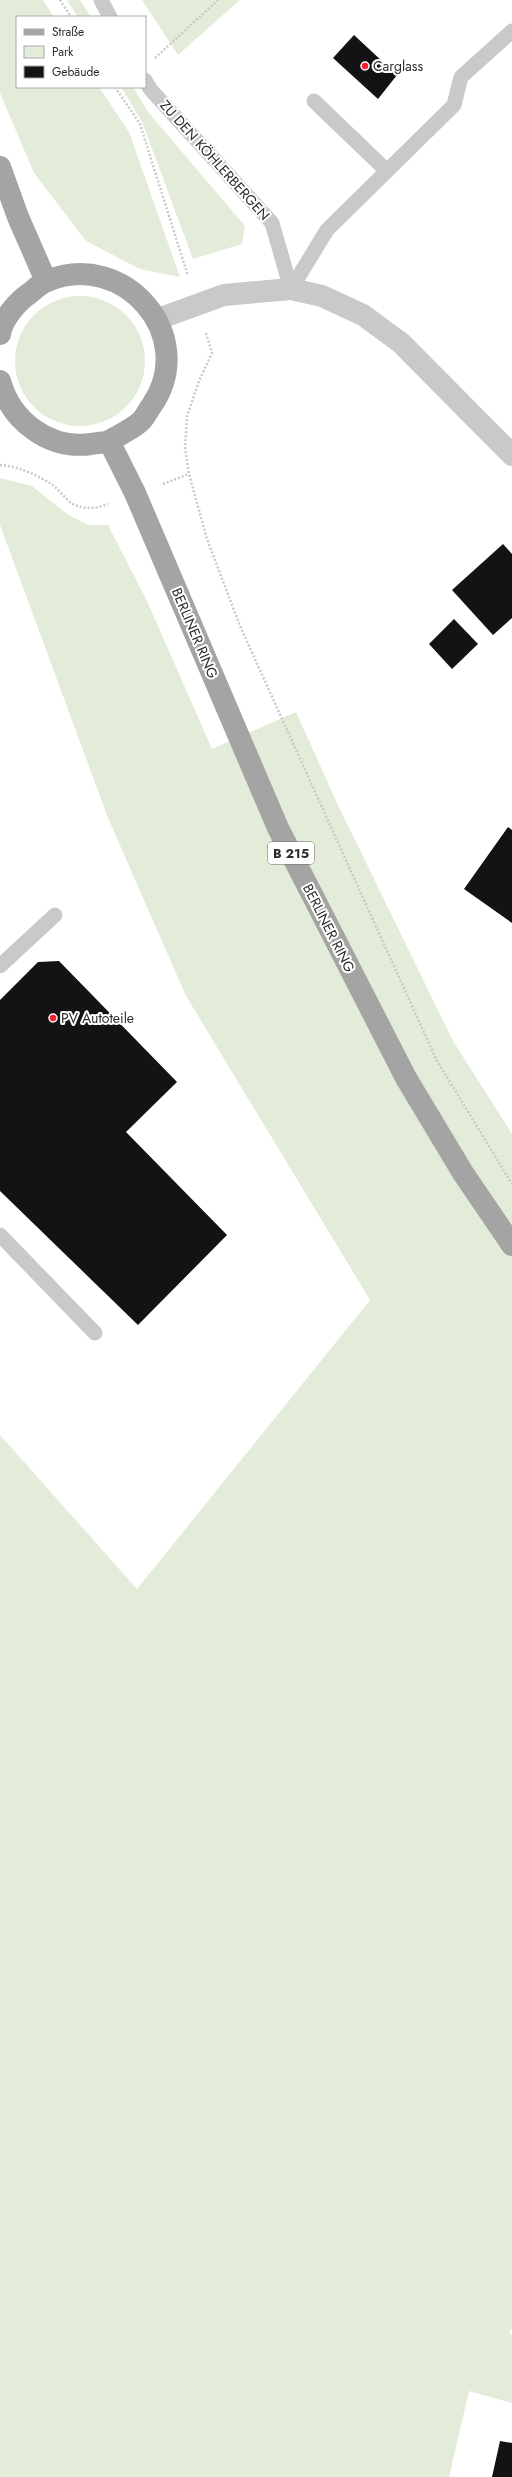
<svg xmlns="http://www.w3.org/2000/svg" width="512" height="2477" viewBox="0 0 512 2477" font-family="Jost,sans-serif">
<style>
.green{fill:#e3ecd8}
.building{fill:#131313}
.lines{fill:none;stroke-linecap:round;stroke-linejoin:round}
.path{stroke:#c9c9c9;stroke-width:2.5;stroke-dasharray:2 2;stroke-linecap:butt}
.service{stroke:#c9c9c9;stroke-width:15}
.minor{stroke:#c9c9c9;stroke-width:22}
.primary{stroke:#a4a4a4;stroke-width:22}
.poi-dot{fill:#f51d32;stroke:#fff;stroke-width:1.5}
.labels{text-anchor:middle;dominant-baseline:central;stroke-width:4;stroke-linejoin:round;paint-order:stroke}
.shield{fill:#fff;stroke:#6b6b6b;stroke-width:1}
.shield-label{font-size:13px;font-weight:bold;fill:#2c2c2c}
.poi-label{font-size:14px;fill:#2c2c2c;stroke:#fff;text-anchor:start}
.street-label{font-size:14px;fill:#2c2c2c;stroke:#fff}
</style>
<rect width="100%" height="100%" fill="#fff"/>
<!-- green -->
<path class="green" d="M0,0H43L54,17H17V87H99L129,132L180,277L140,269L86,241L34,173L0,93Z
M67,0H80L91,17H78Z
M142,0H240L178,55Z
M121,87H133L148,112L245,226L242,244L193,259L142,122Z
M15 361a65 65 0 1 1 130 0a65 65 0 1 1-130 0Z
M0,478L32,486L67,514L88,525H108L147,601L212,749L296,712L337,803L453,1041L512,1134V2328L509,2332L512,2335V2403L469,2391L449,2477H0V1435L137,1589L370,1300L186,996L108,818L0,525Z"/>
<!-- building -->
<path class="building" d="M354,35L397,75L378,99L333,58Z
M503,544L512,554V618L493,635L452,590Z
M454,619L478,644L452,669L429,644Z
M508,827L512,830V923L464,889Z
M59,961L177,1082L126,1132L227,1235L138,1325L0,1191V1000L38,962Z
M500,2441L512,2443V2477H492Z"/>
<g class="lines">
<!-- path -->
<path class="path" d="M60,0L71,17
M155,58L218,0
M115,87L140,124L188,276
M206,333L212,353L199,381L187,416L185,448L189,474L207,539L240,626L436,1059L512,1184
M0,465C18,466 40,476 54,486C60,491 64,497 70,502C81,510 96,509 108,504
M163,484L189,474"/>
<!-- service -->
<path class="service" d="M101,0L110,17
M145,80L151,90L272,223L291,289
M314,101L387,171
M291,289L327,230L454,105L461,77L512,31
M0,966L55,915
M0,1235L95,1333"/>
<!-- minor -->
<path class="minor" d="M158,319L224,295L291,289L322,296L363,315L401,343L512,455"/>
<!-- primary -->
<path class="primary" d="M0,167L18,217L46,281
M0,334C2,319 18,301 30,293C35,289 41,283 47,281C124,249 199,336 152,405C148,410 145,418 140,422C132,429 121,434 111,440C106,443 97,443 91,444C49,450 11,421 0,381
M109,441L135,493L278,828L406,1078L463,1173L512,1245"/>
</g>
<!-- markers -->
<g class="poi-dot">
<circle cx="365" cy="66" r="4"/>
<circle cx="53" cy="1018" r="4"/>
</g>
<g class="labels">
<!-- shield labels -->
<rect class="shield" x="268" y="842" width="46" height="22" rx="3"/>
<g class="shield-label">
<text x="291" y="853">B 215</text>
</g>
<!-- poi labels -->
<g class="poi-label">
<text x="373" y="66">Carglass</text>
<text x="61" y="1018">PV Autoteile</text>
</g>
<!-- street labels -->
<g class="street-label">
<text transform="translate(215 160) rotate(48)">ZU DEN KÖHLERBERGEN</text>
<text transform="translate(195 633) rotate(67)">BERLINER RING</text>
<text transform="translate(329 928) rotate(63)">BERLINER RING</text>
</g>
</g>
<!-- legend -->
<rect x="16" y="16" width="130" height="72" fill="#ffffff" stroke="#ababab"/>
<rect x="24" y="29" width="20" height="6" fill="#a4a4a4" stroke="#ababab"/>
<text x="52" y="36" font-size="12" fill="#2c2c2c">Straße</text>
<rect x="24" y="46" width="20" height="12" fill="#e3ecd8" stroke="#ababab"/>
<text x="52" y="56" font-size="12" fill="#2c2c2c">Park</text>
<rect x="24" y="66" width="20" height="12" fill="#131313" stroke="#ababab"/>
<text x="52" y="76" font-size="12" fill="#2c2c2c">Gebäude</text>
</svg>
